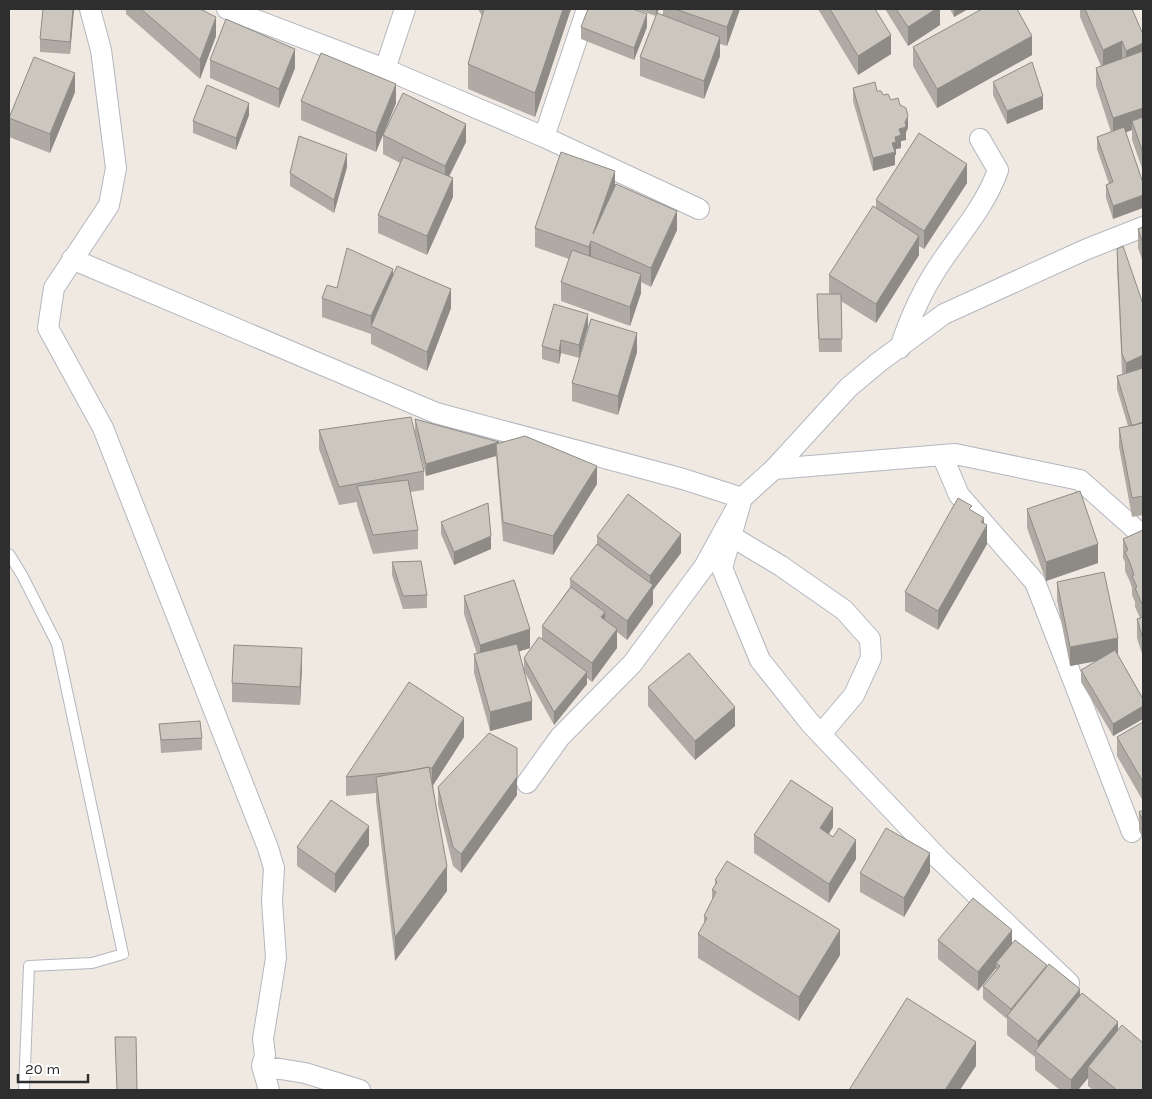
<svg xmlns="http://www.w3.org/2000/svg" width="1152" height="1099" viewBox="0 0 1152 1099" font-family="Karla,sans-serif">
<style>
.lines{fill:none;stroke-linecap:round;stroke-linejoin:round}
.lane-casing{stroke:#b4b7c1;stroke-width:12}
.street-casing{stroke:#b4b7c1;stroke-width:22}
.lane{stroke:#fff;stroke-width:10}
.street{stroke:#fff;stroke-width:20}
.wall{fill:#afaba4}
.shaded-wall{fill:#8e8b86}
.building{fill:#cbc7bf;stroke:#8e8b86}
</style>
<rect width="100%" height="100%" fill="#efe9e1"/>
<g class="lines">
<!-- lane casing -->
<g class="lane-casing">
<path id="lane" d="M9,554L22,575L57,644L123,954L92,963L29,966L24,1090"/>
</g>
<!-- street casing -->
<g class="street-casing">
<path id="street" d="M90,9L101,50L116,168L109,205L54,288L48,328L103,428L268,848L274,868L272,901L276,958L263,1039L265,1055L262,1066L269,1090
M227,9L385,69L544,137L699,209
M385,69L405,9
M544,137L587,9
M72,259L436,413L683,479L742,498L722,568L760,660L811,724L939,859L1069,983
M900,348C910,317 925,285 944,258C964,229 986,204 998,170L980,139
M942,455L959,495L1035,582L1132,832
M774,469L955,454L1080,480L1143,536
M731,536L781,566L844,610L870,639L871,658L854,695L821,734
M527,783L560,737L632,664L704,567L742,498L774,469L849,387L879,362L944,314L1087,249L1143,227
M262,1066L305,1073L360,1090"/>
</g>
<!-- lane -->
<use href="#lane" class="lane"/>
<!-- street -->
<use href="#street" class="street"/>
</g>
<!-- wall -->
<path class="wall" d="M43,9H74L70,54L40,52V39Z
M126,9H200L216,36L200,79L126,14Z
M478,9H571L535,117L468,89V64L482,16Z
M635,9H659L657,13L663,15V9H740L727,46L720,44V56L704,99L640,76V57L656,16Z
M818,9H875L891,54L858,75Z
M885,9H940V25L908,46Z
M950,9H968L954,17Z
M1080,9H1132L1142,32L1143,31V171L1132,140V130L1126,132L1113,219L1106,198V185L1109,184L1097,149V137L1111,132L1096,86V68L1101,66L1080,17Z
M581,27H647L634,60L581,39Z
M913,47L1032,55L937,108L913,66Z
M210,60L295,68L279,108L210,78Z
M993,82L1043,109L1007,124L993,95Z
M853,88L877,91L891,100L900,105L908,128L906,132V140L901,141V148L896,149V155H895V165L873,171L853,101Z
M75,92L50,153L9,137V118Z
M301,101L396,103L376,152L301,120Z
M249,115L236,150L193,133V121Z
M383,135L466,142L449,177L453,197L427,255L378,233V215L400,163L383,154Z
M347,167L334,213L290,186V173Z
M967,183L924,249L919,246V255L876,323L841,301L842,352H819L817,307L830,294L829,293V275L876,208V200Z
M615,188L677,230L651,287L641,282V293L630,326L561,301V282L569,259L535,247V228Z
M1143,227V262L1138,248V229Z
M1117,249L1143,304V515L1132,517L1119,447V428L1128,426L1117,389V376L1123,375L1122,372L1117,268Z
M393,276L451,308L427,371L371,344V333V334L322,317V298L337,288Z
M588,326L579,358L561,353L559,364L542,359V346Z
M637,352L618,415L572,401V383Z
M415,419L499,443L597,484L553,555L503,541L496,456L426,476L415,432Z
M319,430L424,471V490L410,492L418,530V549L373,554L357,505V502L339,505L319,449Z
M1027,509L1098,563L1046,581L1027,528Z
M972,511L984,523L987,544L938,630L905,611V592Z
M441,522L491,549L454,565L441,534Z
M1143,530V657L1137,638V619L1140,618L1135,607V602L1132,595V588L1130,582L1125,571V562L1123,558V539Z
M597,536L681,553L653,590V604L627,640L617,632V648L592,682L587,678V684L554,725L524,671V658L542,639V626L570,587V579L597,544Z
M392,562L427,595V608L403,609L392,575Z
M1057,582L1118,655L1143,699V719L1113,736L1081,682V670L1097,661L1070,666L1057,600Z
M464,596L530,648L519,651L532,720L490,731L474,673V654H477L464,614Z
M302,667L300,705L232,702V683Z
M648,687L735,726L695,760L648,706Z
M1143,722V801L1117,756V737Z
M159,724L202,738V750L161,753Z
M464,737L433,785L447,891L395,961L376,801V793L346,796V777Z
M438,787L517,795L461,873L453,866L438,805Z
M1143,810V840L1139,830V812Z
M833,827L829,834L856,859L829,903L754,853V835Z
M369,845L335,893L297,866V847Z
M930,872L904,917L860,892V873Z
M715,880L840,955L799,1021L698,958V934L704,924V916L712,900V890L715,885Z
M938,940L1012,943L1047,967L1118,1030L1143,1090H1093L1088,1086V1078L1078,1090H1060L1035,1070V1057L1007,1035V1019L983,999V986L996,970V968L978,991L938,959Z"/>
<!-- shaded-wall -->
<path class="shaded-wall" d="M73,9H74L70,54V42Z
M563,9H571L535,117V93Z
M656,9H659L656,16Z
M734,9H740L727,46V27Z
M936,9H940V25L908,46V27Z
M954,9H968L954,17Z
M647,14V27L634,60V48Z
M216,17V36L200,79V60Z
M891,35V54L858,75V56Z
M1032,36V55L937,108V89Z
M720,37V56L704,99V81Z
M1122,41V60L1103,68V50Z
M1143,43V62L1126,70V51Z
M295,49V68L279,108V89Z
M75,73V92L50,153V134Z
M396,84V103L376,152V133Z
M1043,96V109L1007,124V111Z
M249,103V115L236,150V138Z
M1143,108V126L1132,121V130L1113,137V118Z
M908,116V128L906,132V140L901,141V148L896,149V155H895V165L873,171V158L895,137L899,129L905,122Z
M466,124V142L445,184V166Z
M347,154V167L334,213V200Z
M967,164V183L924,249V231Z
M615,171V190L593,234Z
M453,178V197L427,255V236Z
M1143,195V208L1113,219V206Z
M677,211V230L651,287V268Z
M919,236V255L876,323V304Z
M591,241V260L589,265V247Z
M393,269V288L371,326V334V316Z
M641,274V293L630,326V307Z
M451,289V308L427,371V352Z
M588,314V326L579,358V345Z
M637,333V352L618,415V396Z
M561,340V353L559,364V351Z
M1143,355V374L1126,382V363Z
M499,442L496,444V456L426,476V464Z
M597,466V484L553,555V536Z
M984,518V531L987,525V544L938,630V611Z
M681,534V553L653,590V604L627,640V621L650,589V576Z
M491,536V549L454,565V552Z
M1098,544V563L1046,581V562Z
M1142,604H1143V623H1142Z
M605,612V631L601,617Z
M530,629V648L480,664V645Z
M617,629V648L592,682V663Z
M1118,638V657L1070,666V647Z
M302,648V667L300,705V687Z
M587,672V684L554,725V712Z
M532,701V720L490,731V712Z
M1143,706V719L1113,736V724Z
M735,707V726L695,760V741Z
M464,718V737L432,787V768Z
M517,748V795L461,873V854Z
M833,808V827L820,847V828Z
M369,826V845L335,893V874Z
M856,840V859L829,903V884Z
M930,853V872L904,917V898Z
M447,866V891L395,961V937Z
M840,930V955L799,1021V997Z
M1012,930V948L996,963V968L978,991V972Z
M1080,989V1008L1038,1054V1041Z
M1118,1022V1041L1088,1067V1078L1078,1090H1071V1080Z
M976,1042V1066L960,1090H945Z"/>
<!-- building -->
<path class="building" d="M43,9H73L70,42L40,39Z
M141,9H200L216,17L200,60Z
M484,9H563L535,93L468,64Z
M588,9H633L647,14L634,48L581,27Z
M675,9H734L727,27Z
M830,9H875L891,35L858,56Z
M896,9H936L908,27Z
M982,9H1017L1032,36L937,89L913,47Z
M1085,9H1132L1142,32L1143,31V43L1126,51L1122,41L1103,50Z
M657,13L720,37L704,81L640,57Z
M226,19L295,49L279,89L210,60Z
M1143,51V108L1113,118L1096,68Z
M321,53L396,84L376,133L301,101Z
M34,57L75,73L50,134L9,118Z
M1032,62L1043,96L1007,111L993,82Z
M875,82L877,91H881L883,95L888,94L891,100L898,98L900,105L906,108L908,116L905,122L906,127L899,129L901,135L895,137L896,142L892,143L895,152L873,158L853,88Z
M207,85L249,103L236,138L193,121Z
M403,93L466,124L445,166L383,135Z
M1143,117V153L1132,121Z
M1124,127L1143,183V195L1113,206L1106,185L1113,182L1097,137Z
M919,133L967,164L924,231L876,200Z
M299,136L347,154L334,200L290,173Z
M561,152L615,171L593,234L616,184L677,211L651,268L591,241L589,247L535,228Z
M403,157L453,178L427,236L378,215Z
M873,206L919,236L876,304L829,275Z
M1143,227V243L1138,229Z
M1123,246L1143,304V355L1126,363L1122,354L1117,249Z
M347,248L393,269L371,316L322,298L327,285L337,288Z
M572,250L641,274L630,307L561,282Z
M397,266L451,289L427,352L371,326Z
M817,294H841L842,339H819Z
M554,304L588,314L579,345L561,340L559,351L542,346Z
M591,319L637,333L618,396L572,383Z
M1143,368V422L1132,426L1117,376Z
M411,417L424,471L339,487L319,430Z
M415,419L499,442L426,464Z
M1143,423V496L1132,498L1119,428Z
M525,436L597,466L553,536L503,522L496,444Z
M408,480L418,530L373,535L357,486Z
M1080,491L1098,544L1046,562L1027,509Z
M628,494L681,534L650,576L597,536Z
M958,498L972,506L969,509L984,518L981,522L987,525L938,611L905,592Z
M488,503L491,536L454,552L441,522Z
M1143,530V604H1142L1135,588L1137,587L1132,576L1134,575L1130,563L1125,552L1128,550L1123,539Z
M597,544L653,585L627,621L570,579Z
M421,561L427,595L403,596L392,562Z
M1104,572L1118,638L1070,647L1057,582Z
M514,580L530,629L480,645L464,596Z
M571,587L605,612L601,617L617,629L592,663L542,626Z
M1143,617V639L1137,619Z
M539,637L587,672L554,712L524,658Z
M517,644L532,701L490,712L474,654Z
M234,645L302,648L300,687L232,683Z
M1115,650L1143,699V706L1113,724L1081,670Z
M689,653L735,707L695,741L648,687Z
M409,682L464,718L432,768H430L429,767L408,771L346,777Z
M200,721L202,738L161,740L159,724Z
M1143,722V782L1117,737Z
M489,733L517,748V777L461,854L453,847L438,787Z
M429,767L447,866L395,937L376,777Z
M791,780L833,808L820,828L833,837L839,828L856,840L829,884L754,835Z
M331,800L369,826L335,874L297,847Z
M1143,810V821L1139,812Z
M886,828L930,853L904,898L860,873Z
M727,861L840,930L799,997L698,934L707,918L704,916L716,892L712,890L717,882L715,880Z
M973,898L1012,930L978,972L938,940Z
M1015,940L1047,965L1011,1009L983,986L1000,966L996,963Z
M1049,964L1080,989L1038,1041L1007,1016Z
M1082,993L1118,1022L1071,1080L1035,1051Z
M907,998L976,1042L945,1090H849Z
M1122,1025L1143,1043V1090H1117L1088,1067Z
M115,1037H136L137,1090H117Z"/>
<!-- border -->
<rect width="1152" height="1099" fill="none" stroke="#2e2e2e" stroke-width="20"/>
<!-- scale -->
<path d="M18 1074v8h70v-8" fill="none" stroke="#2e2e2e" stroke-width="2.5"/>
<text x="25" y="1074" font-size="15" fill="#2e2e2e" stroke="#ffffff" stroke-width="4" paint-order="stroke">20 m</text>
</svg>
